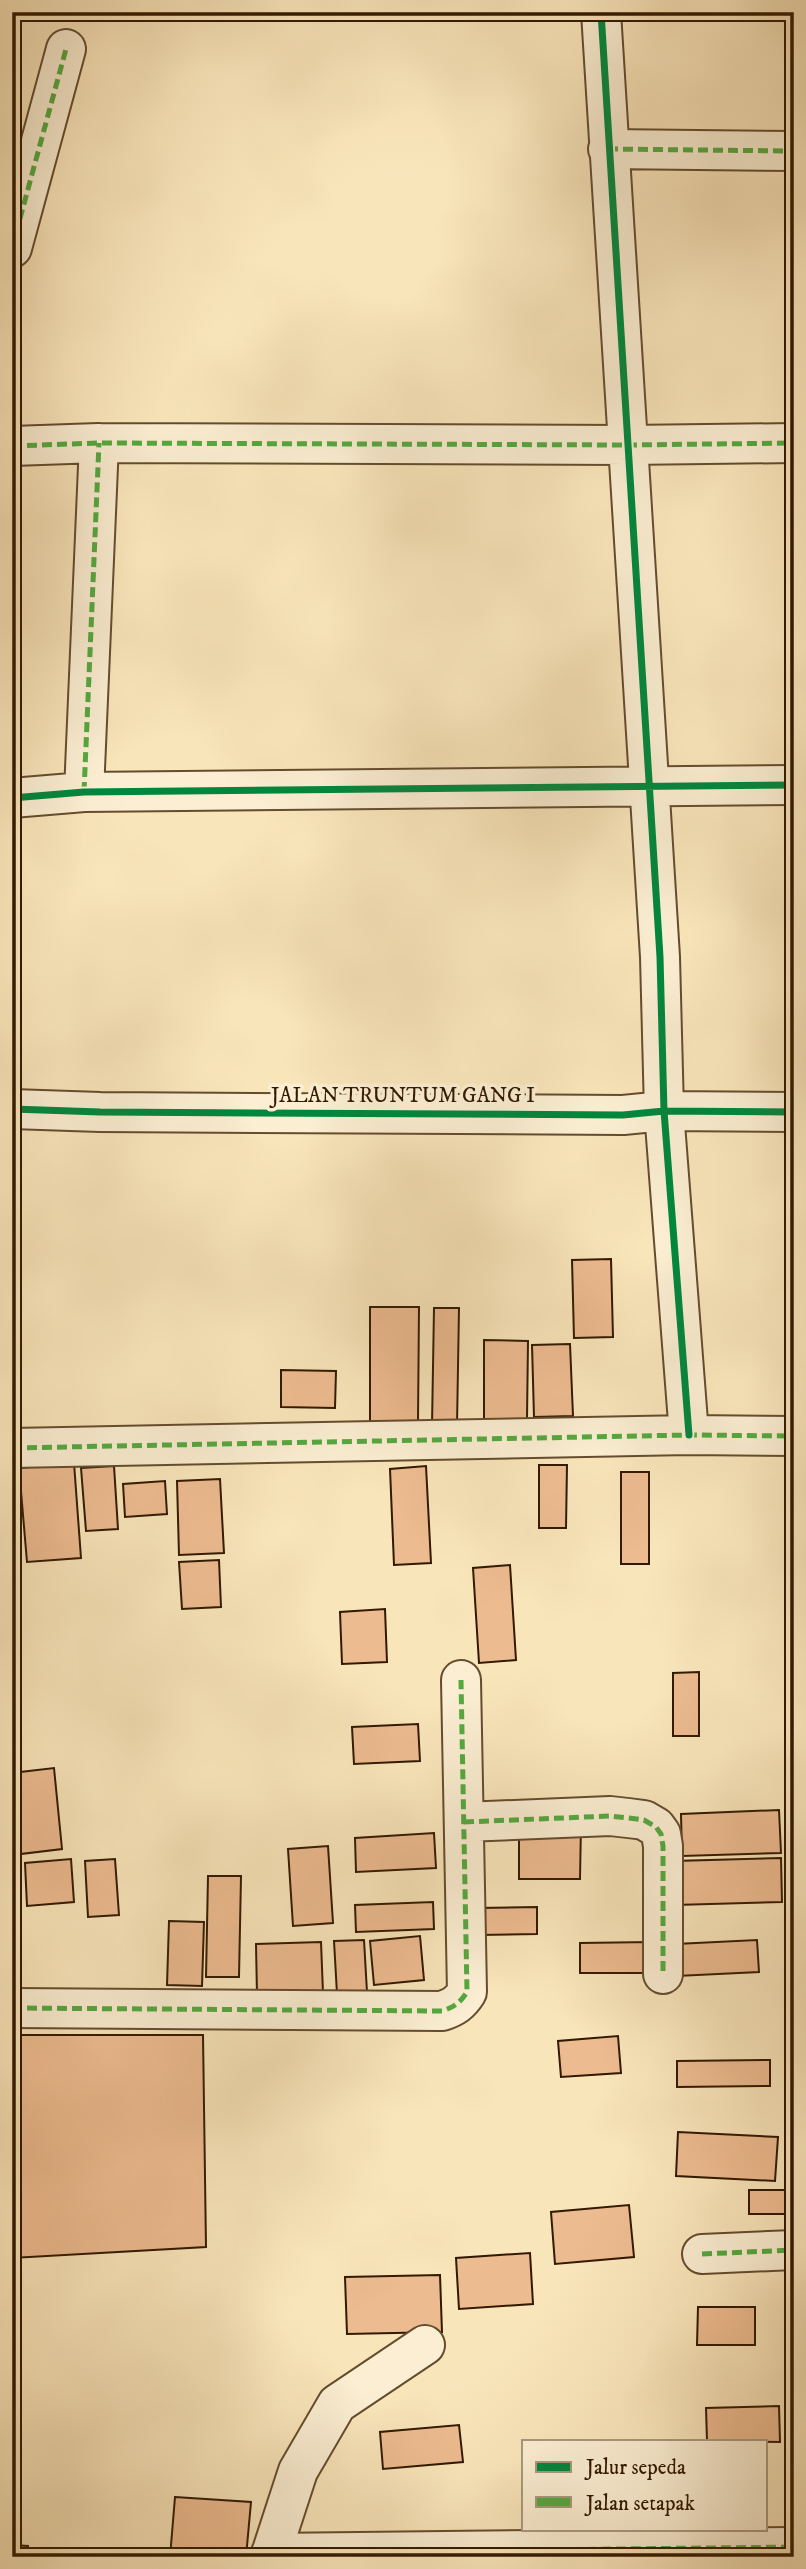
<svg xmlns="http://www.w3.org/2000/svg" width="806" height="2569" viewBox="0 0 806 2569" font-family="'IM FELL DW Pica',serif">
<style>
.building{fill:#edbb90;stroke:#321900;stroke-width:2}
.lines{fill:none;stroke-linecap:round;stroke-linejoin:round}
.minor-casing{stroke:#644c2e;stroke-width:42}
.minor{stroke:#fbeed2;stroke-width:38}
.quiet{stroke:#54a940;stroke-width:5;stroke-dasharray:10 5;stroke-linecap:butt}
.cycleway-casing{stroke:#fbeed2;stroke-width:11}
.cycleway{stroke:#00873e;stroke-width:7}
.labels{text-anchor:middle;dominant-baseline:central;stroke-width:7;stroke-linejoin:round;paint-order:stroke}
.street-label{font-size:21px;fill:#321900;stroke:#fbeed2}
</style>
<rect width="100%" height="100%" fill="#f9e5ba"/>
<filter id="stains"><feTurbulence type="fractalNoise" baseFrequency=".00286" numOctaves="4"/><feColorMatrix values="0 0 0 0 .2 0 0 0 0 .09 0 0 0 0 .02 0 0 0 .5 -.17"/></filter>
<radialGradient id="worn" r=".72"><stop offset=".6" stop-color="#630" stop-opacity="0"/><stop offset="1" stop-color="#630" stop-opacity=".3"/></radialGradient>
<!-- building -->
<path class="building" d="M611,1259L613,1337L574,1338L572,1260Z
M370,1307H419L418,1422H370Z
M434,1308H459L457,1426H432Z
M484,1340L528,1341L527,1419H484Z
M570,1344L573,1416L534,1417L532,1345Z
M281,1370L336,1371L335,1408L281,1407Z
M74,1463L81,1558L27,1562L19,1468Z
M539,1465H567L566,1528H539Z
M114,1466L118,1529L86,1531L81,1468Z
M426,1466L431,1563L394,1565L390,1469Z
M621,1472H649V1564H621Z
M220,1479L224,1553L179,1555L177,1481Z
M165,1481L167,1514L125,1517L123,1484Z
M219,1560L221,1607L182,1609L179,1562Z
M510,1565L516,1660L479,1663L473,1568Z
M385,1609L387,1662L342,1664L340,1612Z
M699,1672V1736H673V1673Z
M418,1724L420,1761L354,1764L352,1727Z
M54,1768L62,1849L12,1855V1773Z
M779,1810L781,1853L682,1856L681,1814Z
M519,1824H581L580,1879H519Z
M434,1833L436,1868L356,1872L355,1838Z
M328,1846L333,1923L293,1926L288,1849Z
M781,1858L782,1902L675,1905L674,1861Z
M71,1859L74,1902L27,1906L25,1863Z
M115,1859L119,1915L88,1917L85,1861Z
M208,1876H241L239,1977H206Z
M433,1902L434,1929L356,1932L355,1905Z
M537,1907V1934L478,1935L477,1908Z
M169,1921L204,1922L202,1986L167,1985Z
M420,1936L424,1980L374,1985L370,1941Z
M364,1940L367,1992L337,1994L334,1941Z
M757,1940L759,1972L677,1976L676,1944Z
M321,1942L323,1993L257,1995L256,1944Z
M652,1942V1973H580V1943Z
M12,2035H203L206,2247L12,2258Z
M618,2036L621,2073L561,2077L558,2041Z
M770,2060V2086L677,2087V2061Z
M678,2132L778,2137L775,2181L676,2176Z
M749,2190H794V2214H749Z
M629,2205L634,2257L555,2264L551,2212Z
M530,2253L533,2304L459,2309L456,2258Z
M440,2275L442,2332L347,2334L345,2277Z
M698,2307H755V2345H697Z
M779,2406L780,2442L707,2441L706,2408Z
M459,2425L463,2462L383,2469L380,2432Z
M175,2497L251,2502L246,2557H170Z
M12,2511H19L18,2540H12Z
M12,2545L28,2546V2557H12Z"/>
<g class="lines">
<!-- minor casing -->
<g class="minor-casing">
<path id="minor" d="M601,12L660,957L664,1111L689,1435
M608,149L794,151
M12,248L66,49
M12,446L99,443L628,445L794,443
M84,792L99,443
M12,798L84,792L794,785
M12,1109L100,1112L623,1115L664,1111L794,1112
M12,1448L689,1435L794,1436
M464,1822L610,1816L628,1818L644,1820L656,1827L661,1834L663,1846V1974
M12,2008L442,2011C454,2007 460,2003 467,1992L461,1680
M702,2254L794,2250
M271,2553L794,2547
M270,2557L298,2471L337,2404L425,2345"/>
</g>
<!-- minor -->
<use href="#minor" class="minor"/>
<!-- quiet -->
<path class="quiet" d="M608,149L794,151
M12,248L66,49
M12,446L99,443L628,445L794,443
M84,792L99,443
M12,1448L689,1435L794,1436
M464,1822L610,1816L628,1818L644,1820L656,1827L661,1834L663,1846V1974
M12,2008L442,2011C454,2007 460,2003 467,1992L461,1680
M702,2254L794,2250
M271,2553L794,2547"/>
<!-- cycleway casing -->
<g class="cycleway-casing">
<path id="cycleway" d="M601,12L660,957L664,1111L689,1435
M12,798L84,792L794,785
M12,1109L100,1112L623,1115L664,1111L794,1112"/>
</g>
<!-- cycleway -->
<use href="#cycleway" class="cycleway"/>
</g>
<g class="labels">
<!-- street labels -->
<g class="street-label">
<text x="403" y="1096">JALAN TRUNTUM GANG I</text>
</g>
</g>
<!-- margin -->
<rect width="806" height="2569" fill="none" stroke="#f9e5ba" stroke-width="42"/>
<rect x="14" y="14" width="778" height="2541" fill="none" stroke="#321900" stroke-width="3.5"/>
<rect x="21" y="21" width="764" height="2527" fill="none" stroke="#321900" stroke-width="2"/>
<!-- legend -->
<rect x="522" y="2440" width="245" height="91" fill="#fbeed2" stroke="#ab997e" stroke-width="2"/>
<rect x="536" y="2462" width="35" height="10" fill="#00873e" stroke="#ab997e" stroke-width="2"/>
<text x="586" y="2474" font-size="21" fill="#321900">Jalur sepeda</text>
<rect x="536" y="2497" width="35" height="10" fill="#54a940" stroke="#ab997e" stroke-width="2"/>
<text x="586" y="2510" font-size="21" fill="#321900">Jalan setapak</text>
<rect width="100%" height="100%" filter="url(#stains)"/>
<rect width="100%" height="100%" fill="url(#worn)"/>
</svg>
